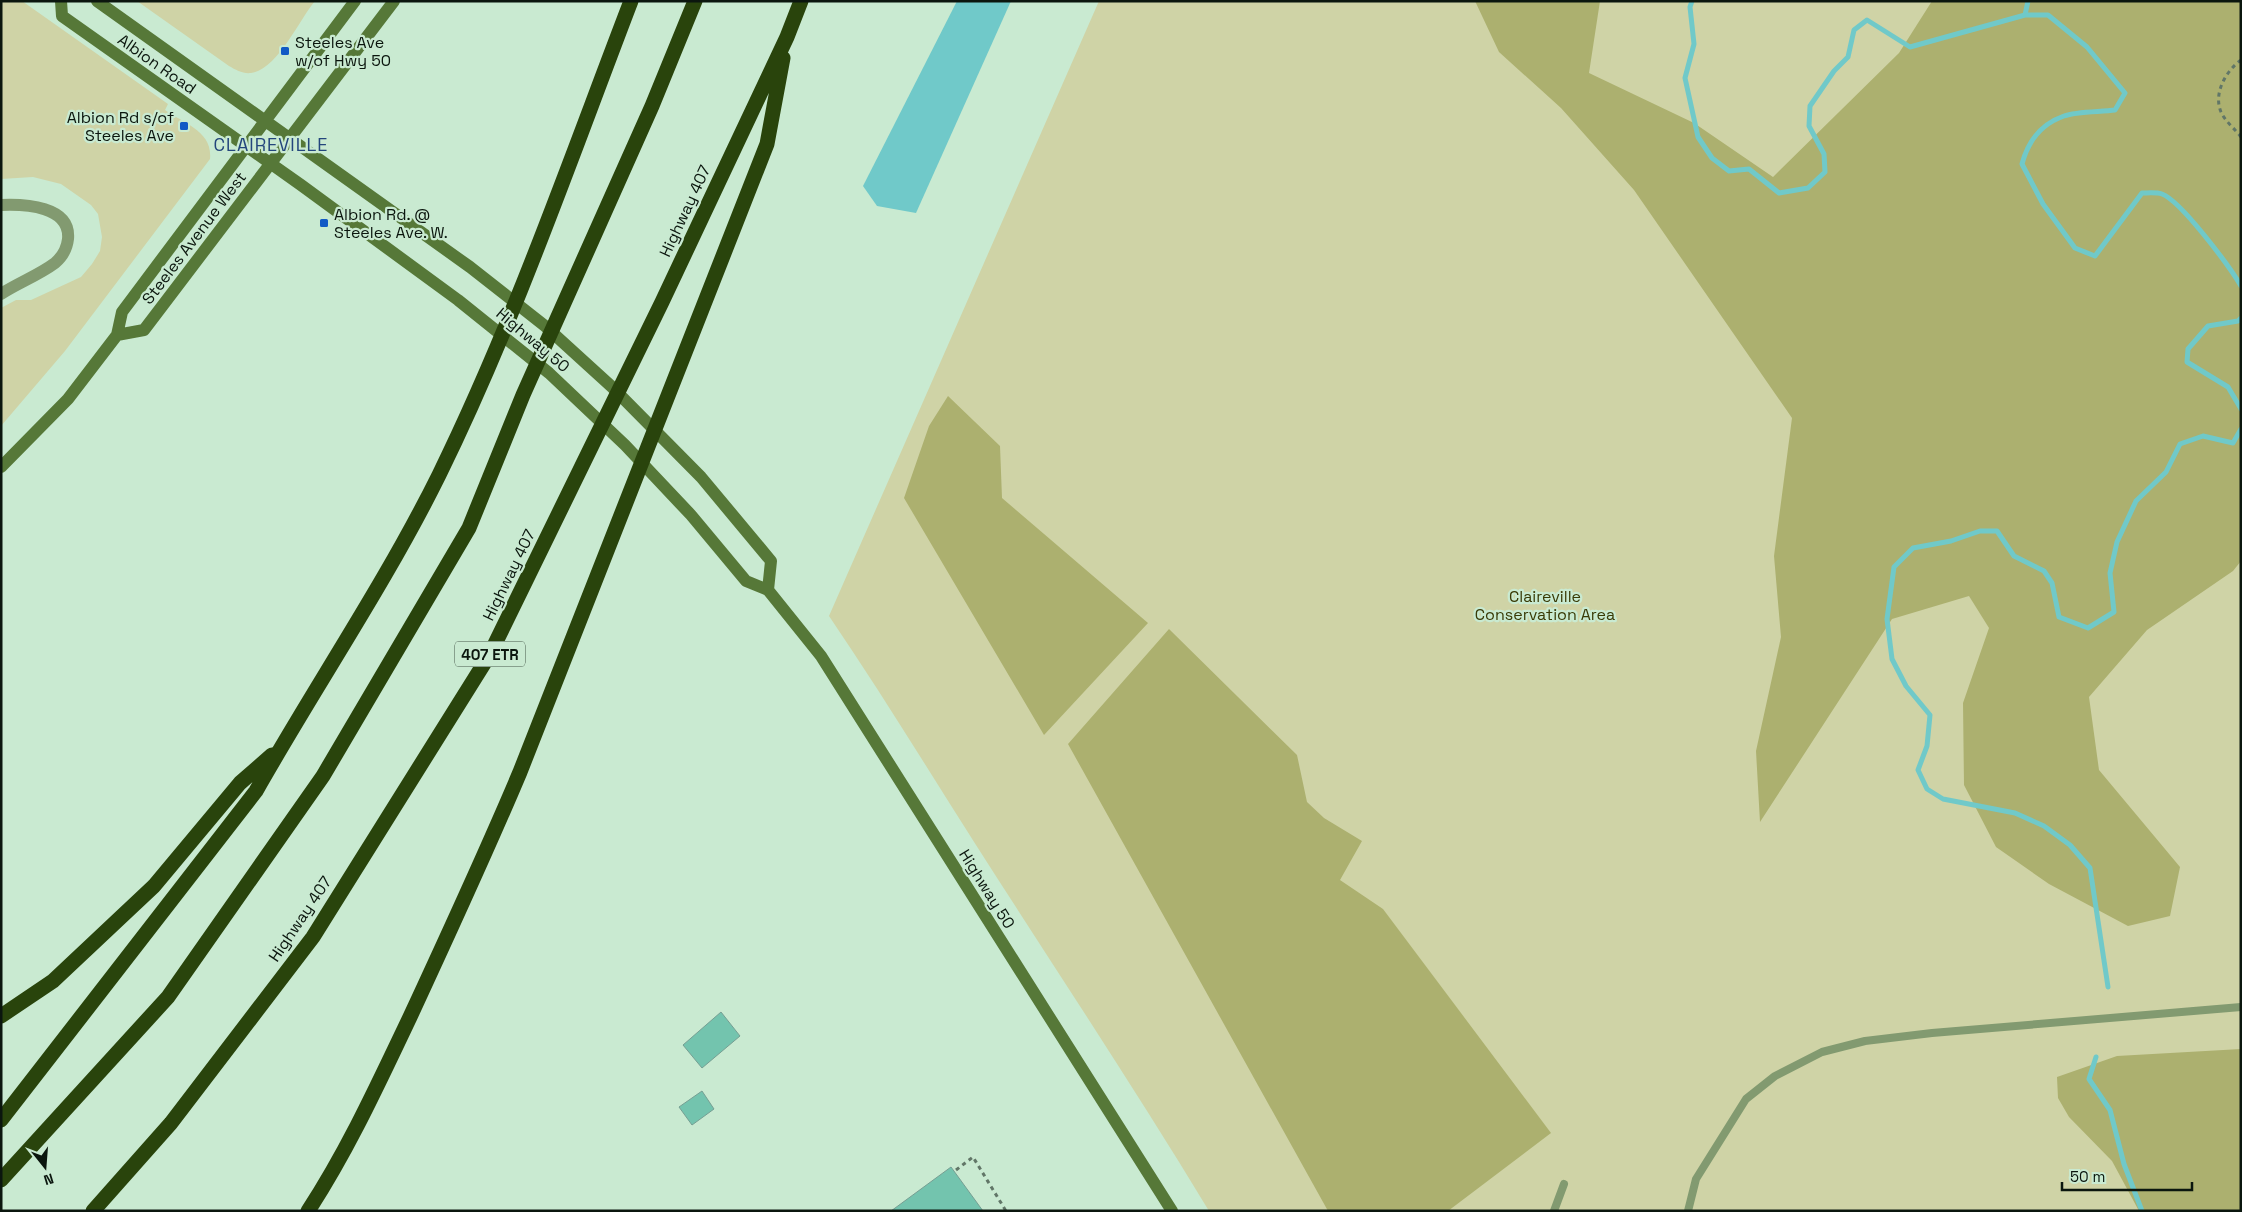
<svg xmlns="http://www.w3.org/2000/svg" width="2242" height="1212" viewBox="0 0 2242 1212" font-family="'Space Grotesk',sans-serif">
<style>
.green{fill:#cfd3a6}
.forest{fill:#acb06f}
.water{fill:#70c9c9}
.lines{fill:none;stroke-linecap:round;stroke-linejoin:round}
.stream{stroke:#70c9c9;stroke-width:5}
.building{fill:#73c4ae;stroke:#769f93}
.path{stroke:#617667;stroke-width:3;stroke-dasharray:4 4;stroke-linecap:butt}
.service{stroke:#829a70;stroke-width:8}
.minor{stroke:#829a70;stroke-width:12}
.secondary{stroke:#567838;stroke-width:12}
.motorway{stroke:#29440c;stroke-width:15}
.poi-dot{fill:#115ac5;stroke:#c9ead1;stroke-width:2}
.labels{text-anchor:middle;dominant-baseline:central;stroke-width:4.5;stroke-linejoin:round;paint-order:stroke}
.shield{fill:#c9ead1;stroke:#445648;stroke-width:1}
.shield-label{font-size:15px;font-weight:bold;fill:#0b160e}
.poi-label{font-size:16px;fill:#0b160e;stroke:#c9ead1;text-anchor:start}
.street-label{font-size:16px;fill:#0b160e;stroke:#c9ead1}
.park-label{font-size:16px;fill:#393a06;stroke:#c9ead1}
.neighbourhood-label{font-size:18px;letter-spacing:1px;fill:#23467c;stroke:#c9ead1}
</style>
<rect width="100%" height="100%" fill="#c9ead1"/>
<!-- green -->
<path class="green" d="M1,1H22L168,104L165,110C183,123 213,131 210,159L65,351L1,426V308L16,300H31L81,277L92,264L100,251L102,237L98,214L91,205L61,184L33,177L1,179Z
M137,1H315C299,20 277,70 251,73C243,74 236,70 229,66Z
M1099,1H2241V1211H1209C1134,1087 1054,967 976,845C927,768 880,691 829,616Z"/>
<!-- forest -->
<path class="forest" d="M1475,1H1600L1589,73L1694,123L1773,177L1899,53L1932,1H2241V561L2233,571L2147,630L2089,697L2099,770L2180,867L2170,916L2128,926L2049,884L1996,847L1964,785L1963,703L1989,628L1969,596L1892,619L1760,822L1756,751L1781,637L1774,556L1792,418L1634,190L1561,108L1499,52Z
M948,396L1000,446L1002,498L1148,623L1044,735L904,498L929,426Z
M1169,629L1297,755L1307,802L1324,818L1362,841L1340,880L1383,909L1551,1133L1448,1211H1328L1068,744Z
M2241,1049V1211H2139L2112,1161L2069,1117L2058,1098L2057,1077L2117,1056Z"/>
<!-- water -->
<path class="water" d="M957,1H1011L916,213L877,206L863,186Z"/>
<g class="lines">
<!-- stream -->
<path class="stream" d="M1692,1L1690,7L1694,44L1685,78L1698,137L1712,158L1729,171L1749,169L1779,193L1808,188L1825,172L1824,154L1809,126L1810,106L1834,71L1848,57L1854,30L1867,20L1910,47L2025,15H2048L2087,47L2125,93L2115,110C2101,112 2077,111 2064,116C2041,124 2028,141 2022,164L2043,204L2075,248L2095,256L2142,193C2148,193 2156,192 2162,194C2181,201 2230,267 2241,286
M2025,15L2028,1
M2241,318L2238,321L2208,326L2188,349L2187,362L2228,387L2241,409
M2108,987L2090,868L2070,845L2044,826L2015,813L1943,799L1927,789L1918,770L1927,746L1930,715L1906,686L1892,659L1887,619L1894,567L1913,548L1951,541L1980,531H1997L2014,556L2044,571L2052,583L2059,617L2088,628L2114,612L2110,573L2117,542L2136,501L2166,472L2180,444L2203,436L2233,443L2241,429
M2096,1057L2089,1079L2110,1110L2124,1164L2142,1211"/>
</g>
<!-- building -->
<path class="building" d="M721,1012L740,1036L702,1068L683,1045Z
M702,1091L714,1109L692,1125L679,1107Z
M951,1167L983,1211H891Z"/>
<g class="lines">
<!-- path -->
<path class="path" d="M2241,60C2226,71 2213,93 2221,112C2225,121 2235,129 2241,137
M956,1170L973,1157L1006,1211"/>
<!-- service -->
<path class="service" d="M1554,1211L1564,1184
M1688,1211L1696,1179L1746,1099L1775,1076L1822,1052L1865,1041L1932,1033L2241,1007"/>
<!-- minor -->
<path class="minor" d="M1,205C25,204 71,206 68,239C67,248 62,257 55,263C39,275 18,283 1,294"/>
<!-- secondary -->
<path class="secondary" d="M61,1L62,16L301,185L458,300L549,373L625,445L691,515L746,581L768,590L821,656L1172,1211
M97,1L470,267L545,326L612,387L701,477L771,561L768,590
M117,335L144,330L394,1
M1,467L68,399L117,335L122,312L355,1"/>
<!-- motorway -->
<path class="motorway" d="M1,1016L53,981L154,886L240,783L272,755
M1,1120L256,791C316,685 385,584 439,475C514,322 570,160 631,1
M1,1180L168,997L323,776L469,528L523,395L652,106L695,1
M93,1211L171,1123L313,937L490,654L662,302L787,37L801,1
M308,1211C348,1150 379,1082 410,1017C448,935 485,855 520,772L767,144L783,58"/>
</g>
<!-- markers -->
<g class="poi-dot">
<rect x="280" y="46" width="10" height="10" rx="2.5"/>
<rect x="179" y="121" width="10" height="10" rx="2.5"/>
<rect x="319" y="218" width="10" height="10" rx="2.5"/>
</g>
<g class="labels">
<!-- shield labels -->
<rect class="shield" x="455" y="641.5" width="70" height="25" rx="4"/>
<g class="shield-label">
<text x="490" y="654">407 ETR</text>
</g>
<!-- poi labels -->
<g class="poi-label">
<text x="295" y="42">Steeles Ave<tspan x="295" dy="18">w/of Hwy 50</tspan></text>
<text x="174" y="117" text-anchor="end">Albion Rd s/of<tspan x="174" dy="18">Steeles Ave</tspan></text>
<text x="334" y="214">Albion Rd. @<tspan x="334" dy="18">Steeles Ave. W.</tspan></text>
</g>
<!-- street labels -->
<g class="street-label">
<text transform="translate(157 64) rotate(35)">Albion Road</text>
<text transform="translate(685 211) rotate(-65)">Highway 407</text>
<text transform="translate(194 238) rotate(-53)">Steeles Avenue West</text>
<text transform="translate(533 340) rotate(40)">Highway 50</text>
<text transform="translate(509 575) rotate(-64)">Highway 407</text>
<text transform="translate(987 889) rotate(58)">Highway 50</text>
<text transform="translate(300 919) rotate(-56)">Highway 407</text>
</g>
<!-- park labels -->
<g class="park-label">
<text x="1545" y="596">Claireville<tspan x="1545" dy="18">Conservation Area</tspan></text>
</g>
<!-- neighbourhood labels -->
<g class="neighbourhood-label">
<text x="271" y="144">CLAIREVILLE</text>
</g>
</g>
<!-- border -->
<rect width="2242" height="1212" fill="none" stroke="#0b160e" stroke-width="5"/>
<!-- north arrow -->
<g transform="translate(45 1167) rotate(163)" stroke="#c9ead1" stroke-width="4" paint-order="stroke">
<path d="M0-4L9 19L0 12L-9 19Z" fill="#0b160e"/>
<text y="-8" font-size="14" font-weight="bold" text-anchor="middle" fill="#0b160e">N</text>
</g>
<!-- scale -->
<path d="M2062 1182v8h130v-8" fill="none" stroke="#0b160e" stroke-width="2.5"/>
<text x="2070" y="1182" font-size="15" fill="#0b160e" stroke="#c9ead1" stroke-width="4" paint-order="stroke">50 m</text>
</svg>
